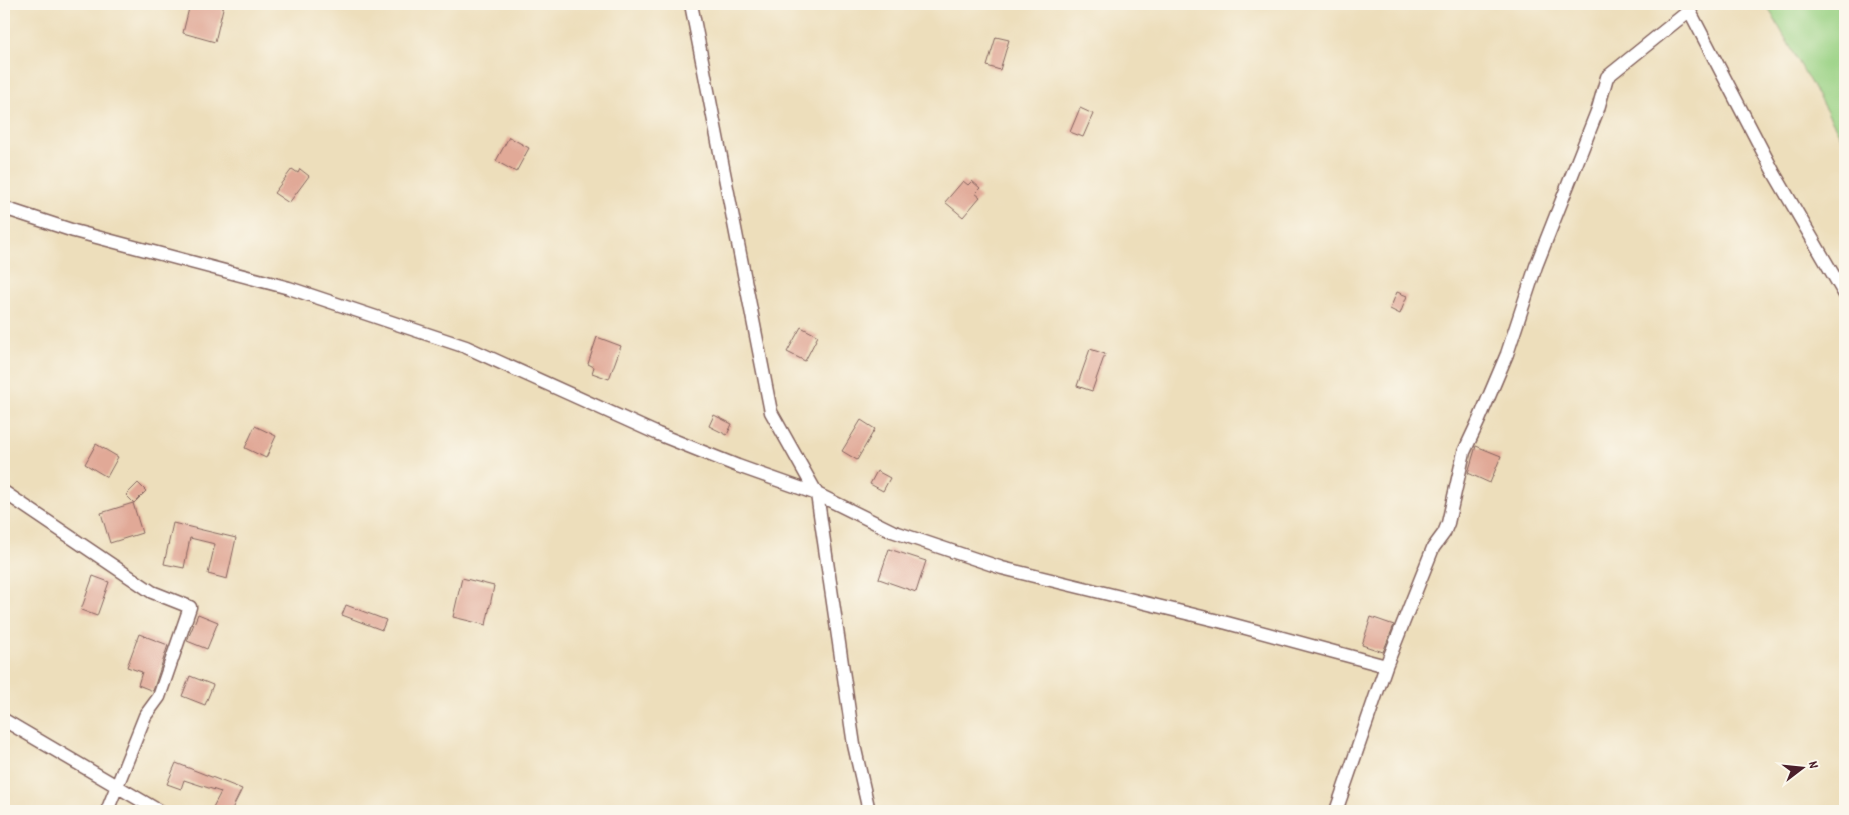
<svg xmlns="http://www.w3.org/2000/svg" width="1849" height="815" viewBox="0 0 1849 815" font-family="Dekko,sans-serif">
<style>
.green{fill:#9ad284;stroke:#727858}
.building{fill:#e1a997}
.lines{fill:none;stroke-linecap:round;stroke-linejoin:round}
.minor-casing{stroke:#83625d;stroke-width:15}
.minor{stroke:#fff;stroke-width:12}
</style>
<rect width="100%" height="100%" fill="#fbf7ec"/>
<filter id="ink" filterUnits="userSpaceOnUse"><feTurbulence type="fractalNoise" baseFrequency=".02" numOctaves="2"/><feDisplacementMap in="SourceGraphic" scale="10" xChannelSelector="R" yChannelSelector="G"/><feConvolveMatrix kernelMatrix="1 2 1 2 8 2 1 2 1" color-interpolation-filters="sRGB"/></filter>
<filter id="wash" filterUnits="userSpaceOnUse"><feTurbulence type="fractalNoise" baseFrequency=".0096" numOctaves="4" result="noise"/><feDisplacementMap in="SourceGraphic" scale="20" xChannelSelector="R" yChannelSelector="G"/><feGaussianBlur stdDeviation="1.12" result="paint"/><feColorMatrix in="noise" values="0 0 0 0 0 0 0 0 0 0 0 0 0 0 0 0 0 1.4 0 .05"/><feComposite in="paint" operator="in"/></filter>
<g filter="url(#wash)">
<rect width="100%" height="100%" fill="#eddebb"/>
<!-- green -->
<path class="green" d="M1766,4H1845V144Z"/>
<g id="blocks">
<!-- building -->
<path class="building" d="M190,4H224L215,42L183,33Z
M996,37L1009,40L1000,70L987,66Z
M1080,108L1093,114L1083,137L1070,132Z
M509,137L529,148L516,172L496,161Z
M292,169L298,173L300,169L309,176L289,203L274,193Z
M963,181L968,185L972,181L980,188L975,193L980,197L963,217L945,202Z
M1397,292L1407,296L1400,314L1390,309Z
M801,327L818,336L805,361L787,352Z
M597,337L621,346L609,379L592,373L594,367L588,364Z
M1090,349L1105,354L1092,391L1077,386Z
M714,415L732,424L727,435L709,426Z
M861,420L875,429L857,460L842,451Z
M255,426L276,436L266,458L245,448Z
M96,444L118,457L107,477L85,464Z
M1476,446L1501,456L1490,483L1468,473Z
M877,471L890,478L883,491L870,484Z
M138,483L146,491L134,503L126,495Z
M133,503L142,533L110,543L101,513Z
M173,523L236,538L227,579L208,574L215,544L190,538L184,568L164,564Z
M889,549L926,561L916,592L879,579Z
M93,576L109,582L97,616L81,610Z
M462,578L494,586L486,625L453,617Z
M346,605L386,620L382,630L342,615Z
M198,614L218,622L207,649L187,641Z
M1371,617L1394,625L1383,652L1362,645Z
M139,634L168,645L153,691L138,685L142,672L127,667Z
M190,676L213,685L205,705L182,696Z
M176,763L242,789L231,811H211L221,792L184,780L181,789L167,784Z"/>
</g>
</g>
<g filter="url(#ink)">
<use href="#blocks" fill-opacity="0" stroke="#83625d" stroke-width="1"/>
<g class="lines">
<!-- minor casing -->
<g class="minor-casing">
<path id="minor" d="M691,4L771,412L817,494L854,745L869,811
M1686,4L1774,173L1845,295
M4,208L74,231L289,288L466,347L658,434L738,466L817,494L892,531L1002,568L1227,623L1386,666
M4,492L152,592L190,607L159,697L145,716L107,811
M4,720L159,811
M1336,811L1386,666L1433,548L1444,533L1448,523L1464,452L1479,420L1507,354L1536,266L1598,109L1607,77L1690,10"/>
</g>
<!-- minor -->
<use href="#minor" class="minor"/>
</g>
</g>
<!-- margin -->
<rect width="1849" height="815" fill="none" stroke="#fbf7ec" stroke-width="20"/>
<!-- north arrow -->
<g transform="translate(1802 768) rotate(74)" stroke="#fbf7ec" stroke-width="4" paint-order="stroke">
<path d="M0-4L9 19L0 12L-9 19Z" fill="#4a1f2b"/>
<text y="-8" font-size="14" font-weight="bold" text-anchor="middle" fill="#4a1f2b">N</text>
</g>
</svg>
